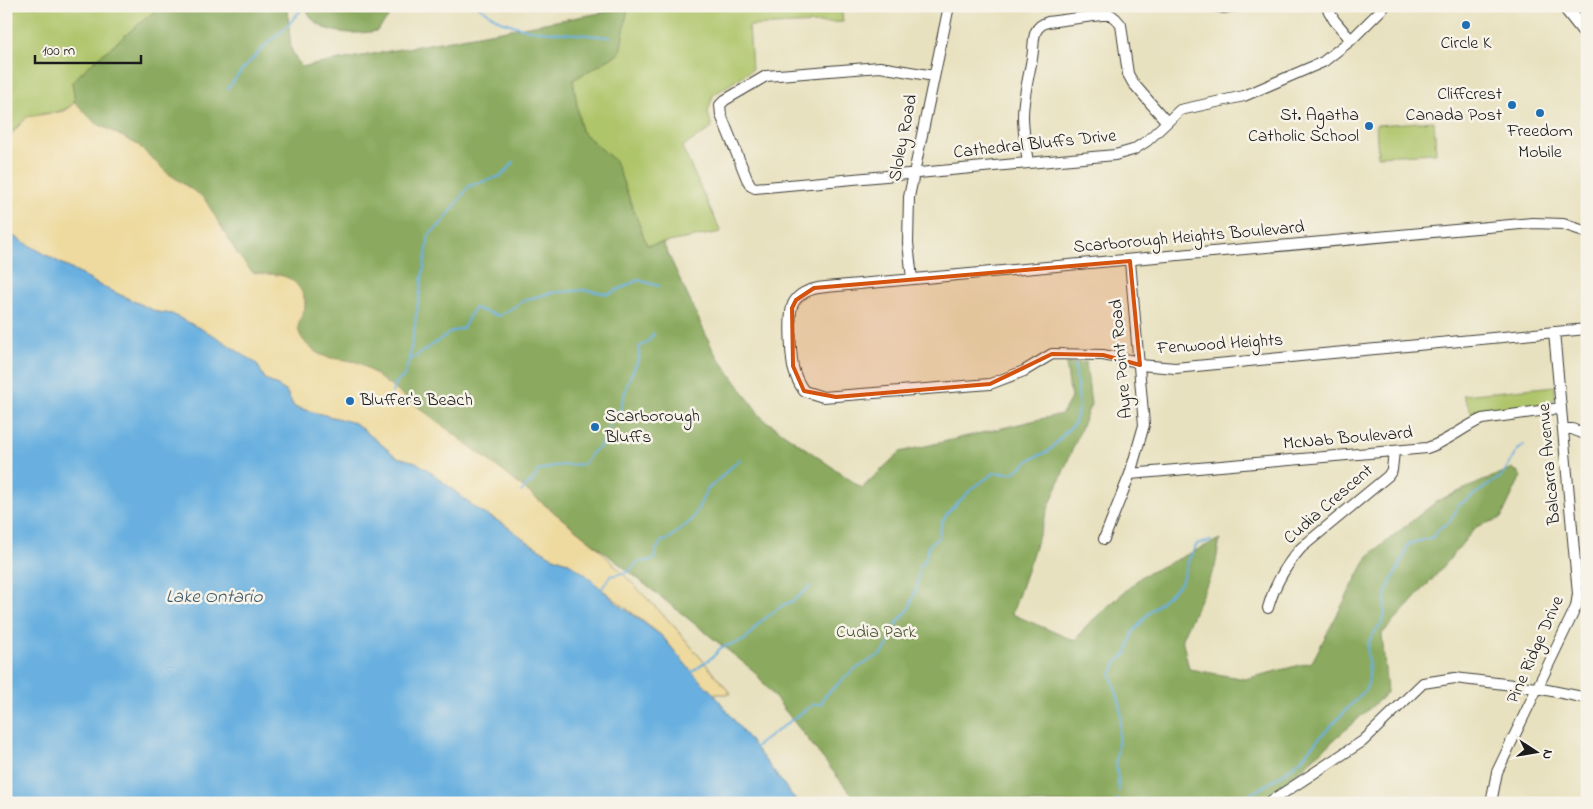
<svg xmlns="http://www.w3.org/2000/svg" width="1593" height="809" viewBox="0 0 1593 809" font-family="'Indie Flower',sans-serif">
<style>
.green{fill:#afc56a;stroke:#667043}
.forest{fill:#8baa5e;stroke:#54633d}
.sand{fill:#eeda9e;stroke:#857b5d}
.water{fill:#69b0e0;stroke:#42667e}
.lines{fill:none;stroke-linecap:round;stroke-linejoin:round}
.stream{stroke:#69b0e0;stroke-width:2}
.minor-casing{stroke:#3b3a34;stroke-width:12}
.major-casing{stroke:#3b3a34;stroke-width:16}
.minor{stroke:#fff;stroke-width:10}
.major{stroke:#fff;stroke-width:14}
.marked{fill:#d4530e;fill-opacity:0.2;stroke:#d4530e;stroke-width:4;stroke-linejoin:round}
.poi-dot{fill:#1f6fb2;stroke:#f7f3e8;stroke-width:2}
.labels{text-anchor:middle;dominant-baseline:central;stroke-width:5;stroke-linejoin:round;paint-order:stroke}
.poi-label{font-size:18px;fill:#1c1c1c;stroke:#f7f3e8}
.street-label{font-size:18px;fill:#1c1c1c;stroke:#f7f3e8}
.park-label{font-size:18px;fill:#4f5737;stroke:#f7f3e8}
.water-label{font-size:19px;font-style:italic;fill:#3b576a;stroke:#f7f3e8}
</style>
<rect width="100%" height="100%" fill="#f7f3e8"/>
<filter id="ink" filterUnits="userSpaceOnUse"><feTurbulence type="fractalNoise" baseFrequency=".02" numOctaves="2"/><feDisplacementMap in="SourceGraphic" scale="10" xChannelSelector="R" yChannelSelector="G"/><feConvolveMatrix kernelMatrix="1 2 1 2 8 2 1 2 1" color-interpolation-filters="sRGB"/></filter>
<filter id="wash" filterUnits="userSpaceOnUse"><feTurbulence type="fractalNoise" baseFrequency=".0096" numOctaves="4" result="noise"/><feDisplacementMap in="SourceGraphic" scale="20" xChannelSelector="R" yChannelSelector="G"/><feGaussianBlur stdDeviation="1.12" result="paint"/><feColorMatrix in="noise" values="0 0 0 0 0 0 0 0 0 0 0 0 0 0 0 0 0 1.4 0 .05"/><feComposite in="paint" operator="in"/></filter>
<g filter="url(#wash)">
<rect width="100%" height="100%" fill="#e8e1bf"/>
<!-- green -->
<path class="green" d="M6,6H161L93,62L72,82L75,102C57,119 39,109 26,119C19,124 12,133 6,140Z
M627,6H841L843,22L749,26L752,70L713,95L708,112L712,128L682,147L721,232L647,246L615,161L581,131L573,80L620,53Z
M1434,121L1436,153L1378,156L1376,125Z
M1555,386V399L1549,404L1496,409L1473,416L1463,395Z"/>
<!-- forest -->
<path class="forest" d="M161,6H287L291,49L301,67L628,8L620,53L573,80L581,131L615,161L647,245L663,243L713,350L762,418L862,488L900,452L1062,414L1071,398L1066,364L1086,362L1091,404L1048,509L1012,614L1075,641L1085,627L1142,576L1220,539L1215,567L1182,638L1189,669L1245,679L1312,662L1368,556L1437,501L1513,468L1521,476L1501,518L1476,527L1438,573L1382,634L1387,693L1263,803H858L754,671L501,470L360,363C347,359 329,360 319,354C310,349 298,337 298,327C299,319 305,312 305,304C305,293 296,281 286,277C275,273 263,275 252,272L238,255L204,198L166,172L138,145L94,122L75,102L72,82L93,62Z
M306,6H389L388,18L377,31C353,35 313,36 306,6Z"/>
<!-- sand -->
<path class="sand" d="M75,102L94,122L138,145L166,172L204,198L238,255L252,272C263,275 275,273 286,277C296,281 305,293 305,304C305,312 299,319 298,327C298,337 310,349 319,354C330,360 347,359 360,363L501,470L596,546L673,625L731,694H714L692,672L662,636L567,562L551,556L531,544L505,525L478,510L416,462L397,457L355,423L294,407L286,391L265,379L257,364L172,314L157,312L99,285L6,232V140L27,117L65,111Z"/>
<!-- water -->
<path class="water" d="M6,232L99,285L157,312L172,314L215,336L257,364L265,379L286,391L294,407L355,423L397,457L416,462L431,472L478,510L505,525L531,544L551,556L567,562L585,574L618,604L662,636L692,672L714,694L798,803H6Z"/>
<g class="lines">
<!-- stream -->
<path class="stream" d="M478,6L500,21L529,30L610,37
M228,88C244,66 264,46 284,29C292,22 297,13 305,6
M409,361L451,332L463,328L474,308L499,316L525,300L550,293L585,290L609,294L638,280L659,286
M392,393L394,385L404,376L409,361L429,235L443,222L469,186L501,176L514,162
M521,492L533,480L538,471L554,466L584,464L592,452L600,447L609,426L620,409L629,379L639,359V347L648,342L654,333
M601,590L610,576L628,572L638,562L654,560L656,550L662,541L667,540L692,520L707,490L740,459
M692,672L715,655L720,648L745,640L759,623L783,605L793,601L811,586
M754,748L812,705L822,703L823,698L852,671L883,653L892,638L896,624L909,609L917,587L919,567L925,560L929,545L938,538L942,522L949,511L973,488L994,473H1013L1031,459L1049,451L1075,422L1079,406L1075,365
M1119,791L1116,761L1121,715L1120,704L1111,675L1116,663L1127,653L1133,632L1148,614L1181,583L1189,559L1197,544L1211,541
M1118,803V799
M1227,803C1248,799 1299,767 1310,748L1366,689C1374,673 1363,656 1370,639C1373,632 1381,628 1383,620C1387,612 1383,602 1386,593C1392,576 1405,561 1408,544L1433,537L1441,527L1449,523L1459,505L1502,476L1517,451L1524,445"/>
</g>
</g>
<g filter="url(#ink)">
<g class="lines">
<!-- minor casing -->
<g class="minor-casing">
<path id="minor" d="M1214,6L1223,8L1235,6
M1326,6L1334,20L1351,40
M934,76L880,67L766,76L725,100L720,105L721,115L747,179L751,186L755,188L1115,155L1133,150L1147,141L1180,110L1244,96L1323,62L1351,40L1385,6
M1028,163C1026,148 1023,132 1023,116C1023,96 1029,77 1032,58C1035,43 1030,27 1048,22L1101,15H1111L1116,19L1121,25L1128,74L1133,83L1166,121
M1587,232L1563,224L1533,223L826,287C814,288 799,291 793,304C788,314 791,355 793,367C795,376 799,384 804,391L823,397L990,384L1024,371L1052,354L1103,355L1134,361L1140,365L1175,368L1587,329
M912,279L908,243L909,197L949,6
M1563,429H1572L1587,435
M1130,474L1427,448C1447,442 1463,427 1482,419L1561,408
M1104,539L1130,474L1144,425L1130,261
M1268,608C1274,586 1286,565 1301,548L1388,476L1392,470L1394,451
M1268,803L1363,741L1423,683L1455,678L1537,688L1587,698
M1491,803L1497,772L1576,607L1578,594L1554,332"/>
</g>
<!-- major casing -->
<g class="major-casing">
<path id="major" d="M1565,6L1587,34
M1586,6L1587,8"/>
</g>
<!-- minor -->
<use href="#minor" class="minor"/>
<!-- major -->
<use href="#major" class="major"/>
</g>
</g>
<!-- marked area -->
<path class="marked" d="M1130,261L1140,365L1103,355L1052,354L990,384L836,397L804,391L793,366L792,308L796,300L814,288Z"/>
<!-- markers -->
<g class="poi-dot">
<circle cx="1466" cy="25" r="5"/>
<circle cx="1512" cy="105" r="5"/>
<circle cx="1540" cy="113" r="5"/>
<circle cx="1369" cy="126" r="5"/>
<circle cx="350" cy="401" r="5"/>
<circle cx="595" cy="427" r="5"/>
</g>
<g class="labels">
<!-- poi labels -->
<g class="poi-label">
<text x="1466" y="44">Circle K</text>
<text x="1502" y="95" text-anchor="end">Cliffcrest<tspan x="1502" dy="21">Canada Post</tspan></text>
<text x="1359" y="116" text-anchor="end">St. Agatha<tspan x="1359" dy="21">Catholic School</tspan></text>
<text x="1540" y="132">Freedom<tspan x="1540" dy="21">Mobile</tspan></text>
<text x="360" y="401" text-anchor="start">Bluffer's Beach</text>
<text x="605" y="417" text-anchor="start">Scarborough<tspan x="605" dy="21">Bluffs</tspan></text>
</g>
<!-- street labels -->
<g class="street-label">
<text transform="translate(904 138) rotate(-79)">Sloley Road</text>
<text transform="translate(1035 145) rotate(-6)">Cathedral Bluffs Drive</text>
<text transform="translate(1189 238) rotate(-5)">Scarborough Heights Boulevard</text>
<text transform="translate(1220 345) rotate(-4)">Fenwood Heights</text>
<text transform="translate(1122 359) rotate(-95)">Ayre Point Road</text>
<text transform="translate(1348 439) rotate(-5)">McNab Boulevard</text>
<text transform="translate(1550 464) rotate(-95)">Balcarra Avenue</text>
<text transform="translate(1329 505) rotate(-41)">Cudia Crescent</text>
<text transform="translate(1536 650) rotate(-66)">Pine Ridge Drive</text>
</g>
<!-- park labels -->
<g class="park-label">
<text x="876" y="633">Cudia Park</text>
</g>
<!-- water labels -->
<g class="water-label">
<text x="214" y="597">Lake Ontario</text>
</g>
</g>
<!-- margin -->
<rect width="1593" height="809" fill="none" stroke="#f7f3e8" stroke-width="25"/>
<!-- north arrow -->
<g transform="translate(1536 752) rotate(102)" stroke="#f7f3e8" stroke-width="4" paint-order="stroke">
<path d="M0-4L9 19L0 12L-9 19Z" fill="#1c1c1c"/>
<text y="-8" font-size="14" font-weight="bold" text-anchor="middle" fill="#1c1c1c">N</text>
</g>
<!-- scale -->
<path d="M35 55v8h106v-8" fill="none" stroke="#1c1c1c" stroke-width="2.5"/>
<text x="42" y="55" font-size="15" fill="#1c1c1c" stroke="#f7f3e8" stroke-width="4" paint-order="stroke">100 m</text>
</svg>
